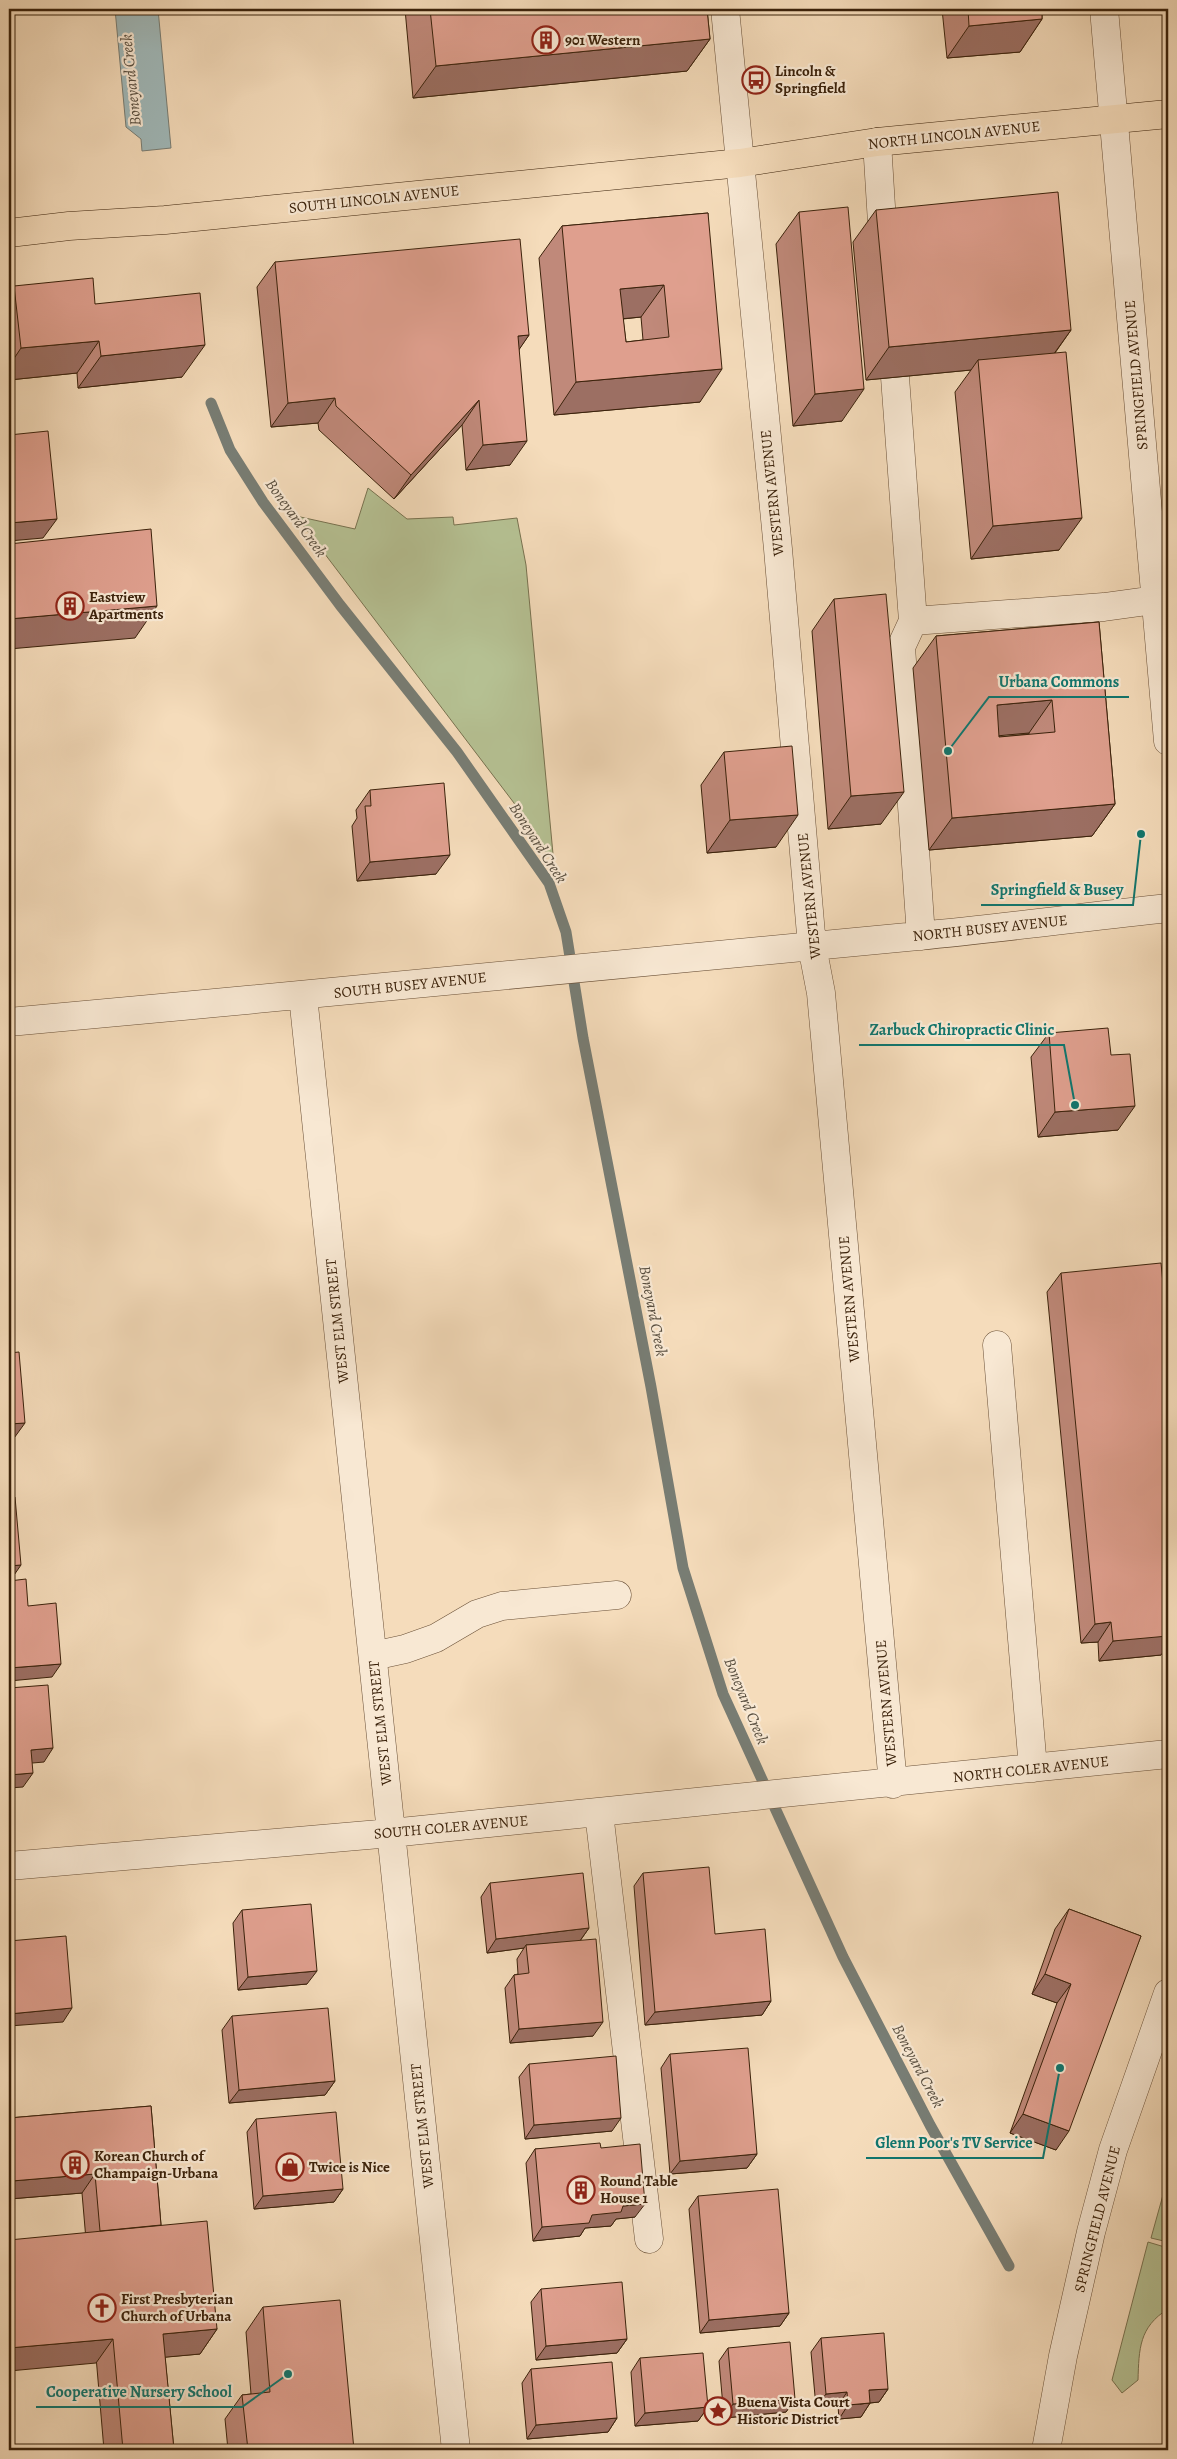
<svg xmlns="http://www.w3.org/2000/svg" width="1177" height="2459" viewBox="0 0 1177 2459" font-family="Alegreya,serif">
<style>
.green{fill:#b6c294;stroke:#787250}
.water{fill:#a0b9ba;stroke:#787d74}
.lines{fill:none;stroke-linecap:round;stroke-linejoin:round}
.stream{stroke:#787d74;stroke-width:11}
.minor-casing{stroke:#6a5037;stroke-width:29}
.major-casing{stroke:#3b220b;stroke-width:29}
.minor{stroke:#f8e8d3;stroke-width:28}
.major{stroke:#f5dcbb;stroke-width:28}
.wall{fill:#c0897a;stroke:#3b220b;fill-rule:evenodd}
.shaded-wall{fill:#9c6f63;stroke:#3b220b}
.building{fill:#df9f8e;stroke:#3b220b;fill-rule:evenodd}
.labels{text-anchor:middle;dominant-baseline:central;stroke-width:4.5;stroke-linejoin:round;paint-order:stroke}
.poi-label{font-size:15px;font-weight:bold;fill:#3b220b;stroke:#f8e8d3;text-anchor:start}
.street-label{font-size:15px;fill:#3b220b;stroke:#f8e8d3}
.water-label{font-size:16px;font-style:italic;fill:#594f40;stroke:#f8e8d3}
.leader{fill:none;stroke:#0f766e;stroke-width:2}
.callout-dot{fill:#0f766e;stroke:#f8e8d3;stroke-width:2}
.callout-label{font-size:16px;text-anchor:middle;font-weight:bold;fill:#0f766e;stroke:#f8e8d3;stroke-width:4.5;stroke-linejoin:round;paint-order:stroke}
</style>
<rect width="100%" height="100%" fill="#f5dcbb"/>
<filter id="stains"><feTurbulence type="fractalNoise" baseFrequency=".004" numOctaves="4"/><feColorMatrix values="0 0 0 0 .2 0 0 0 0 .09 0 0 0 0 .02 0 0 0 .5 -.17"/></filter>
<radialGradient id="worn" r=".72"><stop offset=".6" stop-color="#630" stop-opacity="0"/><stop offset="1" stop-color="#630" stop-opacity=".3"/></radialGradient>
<!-- green -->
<path class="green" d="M368,488L407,519L453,517L454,525L517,518L526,565L553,854L547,855L514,803L296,516L355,529Z
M1168,2177V2242L1151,2238Z
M1148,2242L1168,2248V2309C1139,2327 1139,2349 1138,2380L1122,2393L1112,2380Z"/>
<!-- water -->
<path class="water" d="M115,9H158L171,148L142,151L141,139L126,127Z"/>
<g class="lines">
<!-- stream -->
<path class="stream" d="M211,403L230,450L263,502L340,605L457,752L549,883L566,932L583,1038L651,1387L683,1568L723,1694L843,1957L930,2125L1009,2266"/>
<!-- minor casing -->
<g class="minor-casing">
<path id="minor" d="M725,9L778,549L812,946L821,993L893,1784
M1104,9L1168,741
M877,142L883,239
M895,377L913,621L901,647L921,936
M913,621L1104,607L1155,600
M303,996L456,2450
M9,1022C312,994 615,967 918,936C1002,928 1085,917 1168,908
M997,1345L1033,1768
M373,1656L405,1649L436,1638L477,1614L502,1606L617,1595
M599,1813L649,2239
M9,1866L391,1833L1168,1754
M1046,2450L1063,2356L1091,2232L1113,2150L1168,1993"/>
</g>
<!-- major casing -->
<g class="major-casing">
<path id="major" d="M9,233L69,226L165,220L740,163L877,142L1168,114"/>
</g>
<!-- minor -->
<use href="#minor" class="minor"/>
<!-- major -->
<use href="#major" class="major"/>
</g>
<!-- wall -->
<path class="wall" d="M405,9H707L710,39L687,71L413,98Z
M942,9H1042V19L1020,52L947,58Z
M876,210L1071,330L1055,353L1059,550L971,559L955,392L971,370L866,380L853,242Z
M799,212L842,421L793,426L776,244Z
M708,213L700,402L554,415L539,258L562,226ZM641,317L643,340L626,342L623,319Z
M275,262L529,335L519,349L510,465L466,470L462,425L394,499L319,430L318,423L271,427L257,287Z
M14,286L95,304L182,377L78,388L77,373L9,380V294Z
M834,599L881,824L828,829L812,631Z
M1099,622L1115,804L1092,836L929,850L913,668L936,636ZM1029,733V734L999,737V735Z
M724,752L776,847L707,853L701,785Z
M370,790L436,874L357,881L352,826L357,818L356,810Z
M1049,1033L1118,1130L1038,1137L1031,1057Z
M1061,1273L1161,1655L1099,1661L1098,1642L1081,1643L1047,1292Z
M643,1873L771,2001L762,2015L645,2025L634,1886Z
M490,1883L589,1928L580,1941L593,2036L510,2043L505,1988L514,1975L518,1974L517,1959L524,1948L487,1953L481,1897Z
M1069,1909L1141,1936L1056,2150L1010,2133L1057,2003L1032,1994L1055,1929Z
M242,1910L307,1984L238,1990L233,1923Z
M232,2016L335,2081L325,2095L229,2103L222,2030Z
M670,2054L757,2154L747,2168L670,2174L661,2068Z
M529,2064L612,2131L525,2139L519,2077Z
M151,2106L161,2225L217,2329L200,2354L165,2357L174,2450H104L82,2193L9,2199V2118Z
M256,2119L343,2189L334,2202L254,2209L247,2132Z
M601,2148L635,2217L616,2219L611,2226L585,2228L580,2236L533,2241L526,2163L535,2149Z
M698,2196L789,2313L780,2326L700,2333L689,2209Z
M541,2289L627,2339L617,2353L536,2360L531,2302Z
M263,2307L354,2450H228L225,2419L242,2395L251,2394L246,2332Z
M821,2338L888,2389L879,2402L870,2403L861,2417L839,2419L838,2406L816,2407L811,2352Z
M728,2348L795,2399L786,2412L724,2418L719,2361Z
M640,2358L708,2407L698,2421L635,2426L631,2372Z
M531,2369L617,2418L608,2432L527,2439L522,2383Z"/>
<!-- shaded-wall -->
<path class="shaded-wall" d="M1042,19L1020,52L947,58L969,26Z
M710,39L687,71L413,98L436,66Z
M664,285L641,317L598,321L620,289Z
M1071,330L1048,362L978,360L971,370L866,380L889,347Z
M529,335L512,360L518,336Z
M99,341L77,373L9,380V366L21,348Z
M205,345L182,377L78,388L101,356Z
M722,369L700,402L554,415L576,382Z
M864,389L842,421L793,426L815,394Z
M335,398L318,423L271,427L288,403Z
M479,400L462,425L394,499L411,475Z
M527,441L510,465L466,470L483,445Z
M1082,518L1059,550L971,559L993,526Z
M57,519L43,538L9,541V523Z
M157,606L135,638L9,649V619Z
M1052,700L1029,733L974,738L997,705Z
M904,792L881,824L828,829L851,796Z
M1115,804L1092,836L929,850L952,818Z
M798,815L776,847L707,853L730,820Z
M450,855L436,874L357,881L370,862Z
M1135,1106L1118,1130L1038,1137L1055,1112Z
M25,1423L9,1445V1424Z
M21,1565L12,1578H9V1566Z
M1111,1622L1098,1642L1081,1643L1095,1624Z
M1168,1634V1645L1161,1655L1099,1661L1113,1641Z
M61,1664L52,1677L9,1681V1668Z
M53,1748L44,1762L21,1764L31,1750Z
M33,1773L23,1787L9,1788V1775Z
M589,1928L579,1942L526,1945L524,1948L487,1953L496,1939Z
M317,1971L307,1984L238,1990L248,1977Z
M1045,1974L1071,1984L1057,2003L1032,1994Z
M771,2001L762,2015L645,2025L655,2012Z
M72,2008L63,2022L9,2026V2014Z
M603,2022L593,2036L510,2043L519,2029Z
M335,2081L325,2095L229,2103L239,2090Z
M1023,2114L1069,2131L1056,2150L1010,2133Z
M621,2118L612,2131L525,2139L534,2125Z
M757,2154L747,2168L670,2174L680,2161Z
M95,2174L82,2193L9,2199V2186L12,2181Z
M343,2189L334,2202L254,2209L263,2196Z
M645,2204L635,2217L616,2219L611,2226L585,2228L580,2236L533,2241L542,2227L623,2206Z
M789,2313L780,2326L700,2333L709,2320Z
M217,2329L200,2354L146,2359L163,2334Z
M113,2339L96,2363L9,2371V2348Z
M627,2339L617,2353L536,2360L546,2346Z
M888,2389L879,2402L860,2404L869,2390Z
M847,2392L838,2406L816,2407L826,2394Z
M795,2399L786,2412L724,2418L733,2404Z
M870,2403L861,2417L839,2419L848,2405Z
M708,2407L698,2421L635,2426L645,2413Z
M617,2418L608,2432L527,2439L536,2425Z"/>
<!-- building -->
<path class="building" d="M430,9H707L710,39L436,66Z
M968,9H1042V19L969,26Z
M1058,192L1071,330L889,347L876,210Z
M848,207L864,389L815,394L799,212Z
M708,213L722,369L576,382L562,226ZM664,285L669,337L626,342L620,289Z
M520,239L529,335L518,336L527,441L483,445L479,400L411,475L336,406L335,398L288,403L275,262Z
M93,278L95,304L200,293L205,345L101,356L99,341L21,348L14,286Z
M1066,352L1082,518L993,526L978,360Z
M48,431L57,519L9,523V435Z
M151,529L157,606L9,619V544Z
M886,594L904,792L851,796L834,599Z
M1099,622L1115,804L952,818L936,636ZM1052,700L1055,732L999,737L997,705Z
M792,746L798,815L730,820L724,752Z
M444,783L450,855L370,862L365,806H371L370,790Z
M9,792L11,814H9Z
M1108,1028L1111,1055L1130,1054L1135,1106L1055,1112L1049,1033Z
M1161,1263L1168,1335V1636L1113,1641L1111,1622L1095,1624L1061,1273Z
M19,1352L25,1423L9,1424V1353Z
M15,1497L21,1565L9,1566V1498Z
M26,1579L28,1606L56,1603L61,1664L9,1668V1581Z
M48,1685L53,1748L31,1750L33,1773L9,1775V1688Z
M709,1867L715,1934L765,1929L771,2001L655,2012L643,1873Z
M583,1873L589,1928L496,1939L490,1883Z
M311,1904L317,1971L248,1977L242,1910Z
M1069,1909L1141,1936L1069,2131L1023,2114L1071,1984L1045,1974Z
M66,1936L72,2008L9,2014V1941Z
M596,1939L603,2022L519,2029L514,1975L529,1973L526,1945Z
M328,2008L335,2081L239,2090L232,2016Z
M748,2048L757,2154L680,2161L670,2054Z
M616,2056L621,2118L534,2125L529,2064Z
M151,2106L161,2225L100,2231L95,2174L12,2181L9,2141V2118Z
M336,2112L343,2189L263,2196L256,2119Z
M600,2143L601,2148L640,2144L645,2204L623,2206L621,2212L592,2215L589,2223L542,2227L535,2149Z
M778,2189L789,2313L709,2320L698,2196Z
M207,2221L217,2329L163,2334L174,2450H123L113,2339L9,2348V2240Z
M622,2282L627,2339L546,2346L541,2289Z
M340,2300L354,2450H248L242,2395L270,2392L263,2307Z
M884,2333L888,2389L869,2390L870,2403L848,2405L847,2392L826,2394L821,2338Z
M790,2342L795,2399L733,2404L728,2348Z
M703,2353L708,2407L645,2413L640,2358Z
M612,2362L617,2418L536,2425L531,2369Z
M894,2446V2450H848Z"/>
<!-- icons -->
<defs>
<g id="building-ring" transform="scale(1.4375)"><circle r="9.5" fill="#f8e8d3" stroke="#8f2418" stroke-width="1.5"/><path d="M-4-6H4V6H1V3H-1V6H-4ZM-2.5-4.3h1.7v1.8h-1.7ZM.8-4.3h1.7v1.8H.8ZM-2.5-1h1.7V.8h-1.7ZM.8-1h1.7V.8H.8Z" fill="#8f2418"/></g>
<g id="bus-ring" transform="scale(1.4375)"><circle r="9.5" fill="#f8e8d3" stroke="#8f2418" stroke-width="1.5"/><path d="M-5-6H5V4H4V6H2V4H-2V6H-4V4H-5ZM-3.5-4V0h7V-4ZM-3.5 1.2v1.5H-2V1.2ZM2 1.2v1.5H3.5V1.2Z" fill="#8f2418"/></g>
<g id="shop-ring" transform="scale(1.4375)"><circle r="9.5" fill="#f8e8d3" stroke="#8f2418" stroke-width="1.5"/><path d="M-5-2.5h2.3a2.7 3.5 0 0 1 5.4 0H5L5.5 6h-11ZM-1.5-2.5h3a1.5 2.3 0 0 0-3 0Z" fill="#8f2418"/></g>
<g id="church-ring" transform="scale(1.4375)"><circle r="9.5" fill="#f8e8d3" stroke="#8f2418" stroke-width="1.5"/><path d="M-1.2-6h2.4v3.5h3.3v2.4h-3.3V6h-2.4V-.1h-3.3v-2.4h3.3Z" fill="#8f2418"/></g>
<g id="sight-ring" transform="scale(1.4375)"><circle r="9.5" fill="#f8e8d3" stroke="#8f2418" stroke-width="1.5"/><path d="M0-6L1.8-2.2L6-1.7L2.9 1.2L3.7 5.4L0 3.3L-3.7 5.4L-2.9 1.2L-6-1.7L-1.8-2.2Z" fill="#8f2418"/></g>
</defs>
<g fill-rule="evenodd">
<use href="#building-ring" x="546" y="40"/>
<use href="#bus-ring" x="756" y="80"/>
<use href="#building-ring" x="70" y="606"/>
<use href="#building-ring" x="75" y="2165"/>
<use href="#shop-ring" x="290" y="2167"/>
<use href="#building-ring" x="581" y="2190"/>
<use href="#church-ring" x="102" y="2308"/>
<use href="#sight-ring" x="718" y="2411"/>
</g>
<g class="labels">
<!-- poi labels -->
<g class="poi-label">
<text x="565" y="40">901 Western</text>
<text x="775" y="71">Lincoln &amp;<tspan x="775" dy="17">Springfield</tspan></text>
<text x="89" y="597">Eastview<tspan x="89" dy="17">Apartments</tspan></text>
<text x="94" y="2156">Korean Church of<tspan x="94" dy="17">Champaign-Urbana</tspan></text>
<text x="309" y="2167">Twice is Nice</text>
<text x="600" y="2181">Round Table<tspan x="600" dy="17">House 1</tspan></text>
<text x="121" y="2299">First Presbyterian<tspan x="121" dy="17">Church of Urbana</tspan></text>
<text x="737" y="2402">Buena Vista Court<tspan x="737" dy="17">Historic District</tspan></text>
</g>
<!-- street labels -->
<g class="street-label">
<text transform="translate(954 135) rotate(-6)">NORTH LINCOLN AVENUE</text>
<text transform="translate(374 199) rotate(-6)">SOUTH LINCOLN AVENUE</text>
<text transform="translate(1136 375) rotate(-95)">SPRINGFIELD AVENUE</text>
<text transform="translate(772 493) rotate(-96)">WESTERN AVENUE</text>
<text transform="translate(809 896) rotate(-96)">WESTERN AVENUE</text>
<text transform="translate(990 928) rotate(-6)">NORTH BUSEY AVENUE</text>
<text transform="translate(410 985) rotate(-6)">SOUTH BUSEY AVENUE</text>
<text transform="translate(849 1299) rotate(-95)">WESTERN AVENUE</text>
<text transform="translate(337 1321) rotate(-96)">WEST ELM STREET</text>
<text transform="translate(886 1703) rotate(-95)">WESTERN AVENUE</text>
<text transform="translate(380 1723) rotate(-96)">WEST ELM STREET</text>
<text transform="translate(1031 1769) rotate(-6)">NORTH COLER AVENUE</text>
<text transform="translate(451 1827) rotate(-5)">SOUTH COLER AVENUE</text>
<text transform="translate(422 2126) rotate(-96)">WEST ELM STREET</text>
<text transform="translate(1097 2219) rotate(-76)">SPRINGFIELD AVENUE</text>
</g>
<!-- water labels -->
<g class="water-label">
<text transform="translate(131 80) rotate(-96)">Boneyard Creek</text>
<text transform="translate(296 518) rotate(54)">Boneyard Creek</text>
<text transform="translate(538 843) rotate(57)">Boneyard Creek</text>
<text transform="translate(653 1311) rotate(79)">Boneyard Creek</text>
<text transform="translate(746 1701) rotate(68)">Boneyard Creek</text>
<text transform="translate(918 2066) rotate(62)">Boneyard Creek</text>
</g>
</g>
<!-- callouts -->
<path class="leader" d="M948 751L989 697H1129M1141 834L1133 905H981M1075 1105L1064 1045H859M1060 2068L1043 2158H866M288 2374L242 2407H36"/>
<g class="callout-dot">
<circle cx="948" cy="751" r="5"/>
<circle cx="1141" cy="834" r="5"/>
<circle cx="1075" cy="1105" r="5"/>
<circle cx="1060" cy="2068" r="5"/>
<circle cx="288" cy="2374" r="5"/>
</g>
<g class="callout-label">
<text x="1059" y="687">Urbana Commons</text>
<text x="1057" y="895">Springfield &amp; Busey</text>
<text x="962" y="1035">Zarbuck Chiropractic Clinic</text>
<text x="954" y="2148">Glenn Poor's TV Service</text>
<text x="139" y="2397">Cooperative Nursery School</text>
</g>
<!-- margin -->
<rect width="1177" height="2459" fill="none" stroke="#f5dcbb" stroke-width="30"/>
<rect x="10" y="10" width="1157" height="2439" fill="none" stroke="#3b220b" stroke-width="2.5"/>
<rect x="15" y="15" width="1147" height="2429" fill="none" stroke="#3b220b"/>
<rect width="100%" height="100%" filter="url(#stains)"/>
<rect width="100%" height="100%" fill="url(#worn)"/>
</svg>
